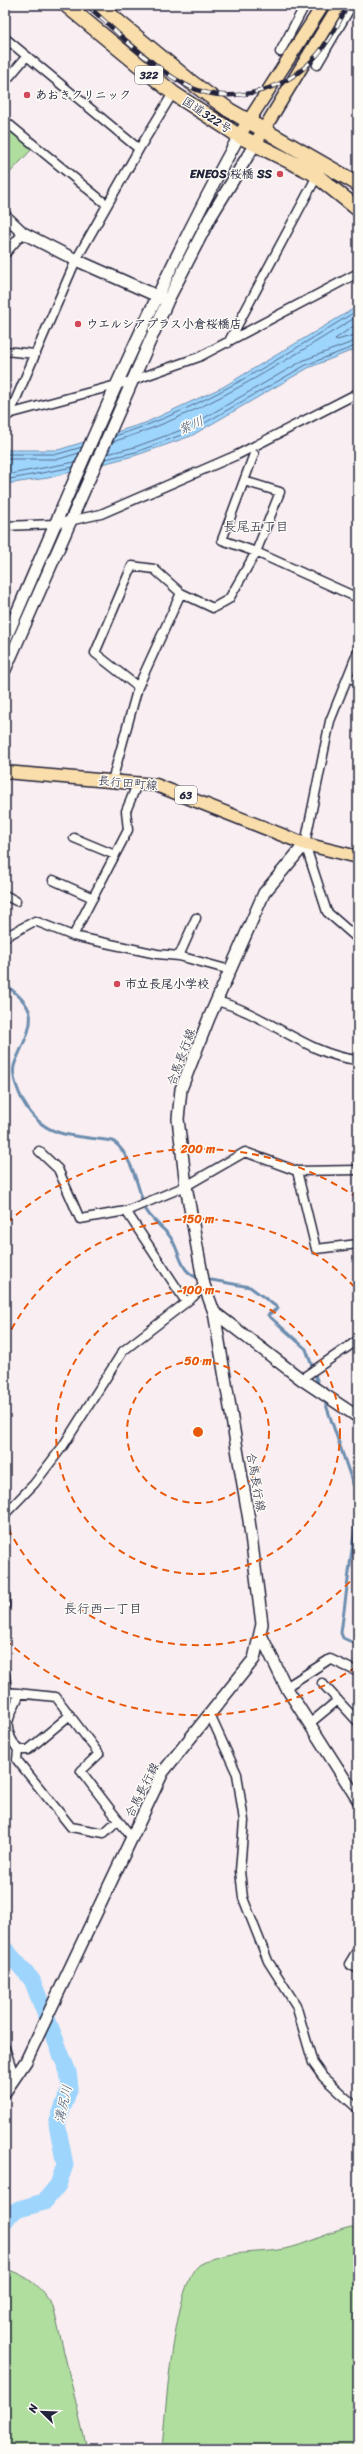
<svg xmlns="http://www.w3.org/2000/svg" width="363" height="2454" viewBox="0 0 363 2454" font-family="Sriracha,'Klee One',sans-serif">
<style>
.green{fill:#afde9e;stroke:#68806c}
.water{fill:#9ed5fd;stroke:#6c8daf}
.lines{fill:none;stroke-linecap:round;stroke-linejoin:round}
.shore{stroke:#546a89;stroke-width:1}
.stream{stroke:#6c8daf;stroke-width:3}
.river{stroke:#9ed5fd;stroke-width:17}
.street-casing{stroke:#22223b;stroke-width:11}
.secondary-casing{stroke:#22223b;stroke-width:14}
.primary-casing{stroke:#22223b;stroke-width:15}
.highway-casing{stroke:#22223b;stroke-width:17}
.street{stroke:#fdfcf7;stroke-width:8}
.secondary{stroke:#fdfcf7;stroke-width:11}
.primary{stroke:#f9deab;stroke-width:12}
.highway{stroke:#f9deab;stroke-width:14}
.rail-casing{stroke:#22223b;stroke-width:4.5}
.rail{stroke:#fdfcf7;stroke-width:3;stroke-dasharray:9;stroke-linecap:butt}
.ring{fill:none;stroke:#e8590c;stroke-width:2;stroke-dasharray:7 5}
.poi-dot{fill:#d1495b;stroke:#fdfcf7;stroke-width:1.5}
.labels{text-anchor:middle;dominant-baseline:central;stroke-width:3;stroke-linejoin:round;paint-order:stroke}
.shield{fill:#fdfcf7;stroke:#646373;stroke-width:1}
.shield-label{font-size:11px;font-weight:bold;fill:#22223b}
.poi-label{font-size:12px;font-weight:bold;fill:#22223b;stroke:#fdfcf7;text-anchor:start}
.street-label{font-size:12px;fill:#22223b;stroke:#fdfcf7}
.water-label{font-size:13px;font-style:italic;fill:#475875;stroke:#fdfcf7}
.neighbourhood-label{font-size:13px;fill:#22223b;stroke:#fdfcf7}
.centre{fill:#e8590c;stroke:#fdfcf7;stroke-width:2}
.ring-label{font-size:12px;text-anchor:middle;font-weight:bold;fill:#e8590c;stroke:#fdfcf7;stroke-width:3;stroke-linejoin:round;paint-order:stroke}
</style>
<rect width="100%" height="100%" fill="#f9eef1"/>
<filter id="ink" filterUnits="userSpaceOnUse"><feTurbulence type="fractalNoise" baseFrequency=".025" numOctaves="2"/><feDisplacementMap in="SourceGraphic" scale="8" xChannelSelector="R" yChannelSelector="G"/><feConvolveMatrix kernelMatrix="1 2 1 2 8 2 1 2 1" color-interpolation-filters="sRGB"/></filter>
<g filter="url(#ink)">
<!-- green -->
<path class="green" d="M5,125L33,148L5,178Z
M351,2227L358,2228V2449H162C165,2418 174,2278 201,2264C226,2250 258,2254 285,2249C305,2245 329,2232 351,2227Z
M5,2269C28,2275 40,2287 53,2306L87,2449H5Z"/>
<!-- water -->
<path class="water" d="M358,306V348L308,368L191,436L137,455L48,478L5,484V450H58L145,423L223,387Z"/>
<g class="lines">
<!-- shore -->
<path class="shore" d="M358,323L335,339L337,340L358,334
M115,436C203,409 280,358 358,310
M112,442C202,415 278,365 358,316
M5,454H58L82,447
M107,454L135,447L187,428L304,360L358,340
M5,459H59L79,453
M105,459L136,452L189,432L306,365L358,345
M5,475L75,462
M5,480L73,467"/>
<!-- stream -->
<path class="stream" d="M5,984C14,992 27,1001 30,1014C33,1030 19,1050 14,1066C12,1076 16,1085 20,1095C41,1140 69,1134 113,1141C131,1154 138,1186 144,1206C148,1217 161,1226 168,1234C181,1248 178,1275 201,1278
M206,1279L250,1287L278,1308L268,1315L306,1349L319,1386
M324,1399L354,1487L357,1512L341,1633L343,1638L358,1645"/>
<!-- river -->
<path class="river" d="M5,1949L32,1980L68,2072L70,2087L57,2124L65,2165L58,2185L44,2202L19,2209L10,2214L5,2221"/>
<!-- street casing -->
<g class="street-casing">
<path id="street" d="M5,38L139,149L173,93
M280,52L305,5
M317,65L352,5
M5,82L26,57
M5,121L106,204
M5,254L23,233
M228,343L317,176
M5,351L35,354
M5,415L131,381L199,357L358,273
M9,415L76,260L139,149
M244,481L280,492L256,552L222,540L254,454
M5,526L55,524L101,514L237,455L358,393
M358,651L330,721L305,844L327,912L358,939
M348,678L358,680
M138,687L95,653L132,566L154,569L181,593
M112,781L138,687L181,593L213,608L229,599L256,552L358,598
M74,838L115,855
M53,880L93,898
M5,895L16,901
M73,936L128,830L126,811L138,782
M5,937L35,921L73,936L157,954L179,956L230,970
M179,956L196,918
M216,1001C266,1013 306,1055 358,1060
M39,1151L58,1169L80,1219L126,1211L186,1186L245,1152L297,1171L358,1170
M297,1171L316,1249L358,1244
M126,1211L186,1302
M301,1379L358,1340
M5,1514L34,1484L63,1446L123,1351L193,1297L204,1285
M5,1531V1536
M5,1596V1607
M5,1674L7,1692L56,1697L99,1754L81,1771L132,1838
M322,1683L358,1722
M286,1687L330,1659L358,1672
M70,1715L28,1750H18L17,1760L71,1827L104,1833L118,1820
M210,1715L237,1774L244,1821L240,1871L243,1898L268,1961L296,2005L313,2063L323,2077L358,2109
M309,1724L338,1700
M18,1750C0,1724 9,1720 20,1693
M358,1949L349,1964L358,1969
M5,2048L15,2078"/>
</g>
<!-- secondary casing -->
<g class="secondary-casing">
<path id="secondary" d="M5,216L23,233L76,260L164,299
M5,640C79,470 150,298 239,136
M5,670L168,300L210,218L255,144
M214,1312L301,1379L358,1417
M261,1635L286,1687L358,1800
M5,2092L26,2061L163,1772L254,1659L262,1624L249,1520L214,1312L204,1285L186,1186L178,1119L181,1089L209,1018L264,893L305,844"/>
</g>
<!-- primary casing -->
<g class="primary-casing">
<path id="primary" d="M239,136L323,5
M255,144L339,5
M5,772L156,785L305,844L358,857"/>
</g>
<!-- highway casing -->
<g class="highway-casing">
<path id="highway" d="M66,5L173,93L239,136L313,173L358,209
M98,5L191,82L229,110L358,184"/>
</g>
<!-- street -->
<use href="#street" class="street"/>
<!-- secondary -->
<use href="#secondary" class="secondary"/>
<!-- primary -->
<use href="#primary" class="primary"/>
<!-- highway -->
<use href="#highway" class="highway"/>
<!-- rail casing -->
<g class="rail-casing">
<path id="rail" d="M87,5C118,33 149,65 186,85C223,105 274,94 305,67C324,51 337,27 348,5"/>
</g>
<!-- rail -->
<use href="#rail" class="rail"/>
</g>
</g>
<!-- distance rings -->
<g class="ring">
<circle cx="198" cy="1432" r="71"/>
<circle cx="198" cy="1432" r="142"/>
<path d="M358 1573A213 213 0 0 1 6 1524M6 1340A213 213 0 0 1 358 1291"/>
<path d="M356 1667A283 283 0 0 1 7 1641M7 1223A283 283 0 0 1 356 1197"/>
</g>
<!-- markers -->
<g class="poi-dot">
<circle cx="27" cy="95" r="4"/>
<circle cx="280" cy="174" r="4"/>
<circle cx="78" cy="324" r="4"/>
<circle cx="117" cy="984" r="4"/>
</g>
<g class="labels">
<!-- shield labels -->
<g class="shield">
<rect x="135" y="66" width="28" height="18" rx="3"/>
<rect x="175" y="786" width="22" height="18" rx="3"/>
</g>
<g class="shield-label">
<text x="149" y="75">322</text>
<text x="186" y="795">63</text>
</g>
<!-- poi labels -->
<g class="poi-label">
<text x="35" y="95">あおきクリニック</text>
<text x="272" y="174" text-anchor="end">ENEOS 桜橋 SS</text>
<text x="86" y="324">ウエルシアプラス小倉桜橋店</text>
<text x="125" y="984">市立長尾小学校</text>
</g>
<!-- street labels -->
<g class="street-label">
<text transform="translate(207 115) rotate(33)">国道322号</text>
<text transform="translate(128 783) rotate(5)">長行田町線</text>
<text transform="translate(181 1057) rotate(-70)">合馬長行線</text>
<text transform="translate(256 1482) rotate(80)">合馬長行線</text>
<text transform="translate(142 1790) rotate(-63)">合馬長行線</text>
</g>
<!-- water labels -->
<g class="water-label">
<text transform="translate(191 425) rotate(-23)">紫川</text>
<text transform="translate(63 2104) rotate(-77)">溝尻川</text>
</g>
<!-- neighbourhood labels -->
<g class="neighbourhood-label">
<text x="256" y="526">長尾五丁目</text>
<text x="103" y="1608">長行西一丁目</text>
</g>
</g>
<circle cx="198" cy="1432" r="6" class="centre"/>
<g class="ring-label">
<text x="198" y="1153">200 m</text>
<text x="198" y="1223">150 m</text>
<text x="198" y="1294">100 m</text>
<text x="198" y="1365">50 m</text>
</g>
<!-- margin -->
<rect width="363" height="2454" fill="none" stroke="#fdfcf7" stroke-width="20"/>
<rect x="10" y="10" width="343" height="2434" fill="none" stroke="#22223b" stroke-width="1.5" filter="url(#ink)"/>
<!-- north arrow -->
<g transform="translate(42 2412) rotate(293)" stroke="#fdfcf7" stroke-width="3" paint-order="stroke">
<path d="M0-3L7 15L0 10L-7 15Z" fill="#22223b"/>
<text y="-6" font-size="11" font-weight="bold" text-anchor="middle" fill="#22223b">N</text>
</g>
</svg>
